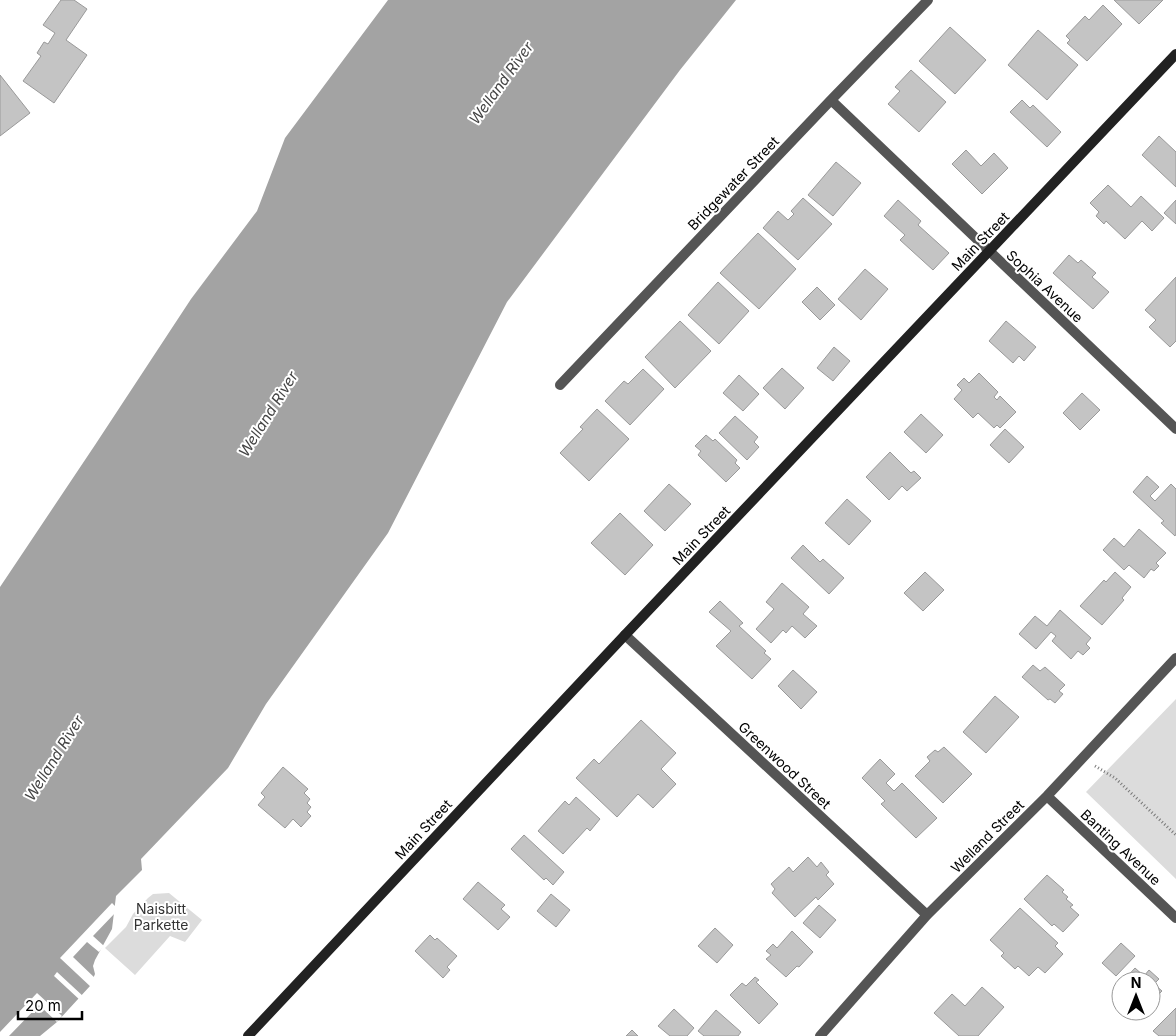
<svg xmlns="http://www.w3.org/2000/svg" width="1176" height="1036" viewBox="0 0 1176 1036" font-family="Inter,sans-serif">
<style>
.green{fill:#dcdcdc}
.water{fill:#a3a3a3}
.pier{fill:#fff}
.building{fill:#c4c4c4;stroke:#999}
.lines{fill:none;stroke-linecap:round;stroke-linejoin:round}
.path{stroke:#777;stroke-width:3;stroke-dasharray:1 2.5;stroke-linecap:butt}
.minor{stroke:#555;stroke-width:10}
.secondary{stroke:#222;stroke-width:10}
.labels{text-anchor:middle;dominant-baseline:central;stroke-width:4;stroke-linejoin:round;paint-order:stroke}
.street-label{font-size:14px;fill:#000;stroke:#fff}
.park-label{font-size:14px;fill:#333;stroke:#fff}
.water-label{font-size:15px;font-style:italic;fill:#444;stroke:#fff}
</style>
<rect width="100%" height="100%" fill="#fff"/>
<!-- green -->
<path class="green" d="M1176,699V879L1086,792Z
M169,893L202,920L185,942L170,936L135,975L105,948L126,927L133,914L148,898L153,894Z"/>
<!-- water -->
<path class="water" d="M388,0H736L680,70L507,302L388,533L266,704L228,768L141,859L142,870L116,896L112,929L95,960L93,966L95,974L90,986L57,1022L40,1036H0V587L95,445L191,299L257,211L285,138Z"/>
<!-- pier -->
<path class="pier" d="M112,903L117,908V911L93,936L104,946L99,952L87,942L73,957L96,979L92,988L60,958Z
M57,972L84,997L81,1001L54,976Z
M37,993L62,1016L57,1022L39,1005L9,1036H0V1032Z"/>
<!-- building -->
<path class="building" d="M61,0H74L87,9L66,40L87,55L54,103L23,81L41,56L37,53L44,42L48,44L55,33L43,25Z
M1114,0H1163L1139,24Z
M1103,5L1122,24L1087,61L1067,43L1070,40L1066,36L1085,16L1089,20Z
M950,27L986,60L955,94L919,61Z
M1038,30L1078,65L1047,100L1008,65Z
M911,70L946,102L919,132L888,104L900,91L895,87Z
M0,75L30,113L0,136Z
M1022,100L1030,108L1033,105L1061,132L1047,147L1010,112Z
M1159,136L1176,152V187L1142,155Z
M966,150L981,166L994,153L1008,168L982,194L952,164Z
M836,162L861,183L833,216L808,195Z
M1108,185L1131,207L1141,196L1164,218L1152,231L1142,221L1125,239L1106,221L1104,224L1096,216L1099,212L1090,203Z
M803,198L832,224L798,260L763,228L778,211L788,220L794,214L791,211Z
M898,200L921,221L918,225L949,253L933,270L900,240L905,235L884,216Z
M1176,200V224L1164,213Z
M758,233L796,269L759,309L720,273Z
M1069,255L1078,263L1081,260L1096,273L1092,277L1109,292L1093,309L1053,273Z
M865,269L888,289L861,320L838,299Z
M1176,277V341L1170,347L1149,327L1156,320L1145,310Z
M718,282L749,311L719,344L688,315Z
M817,287L835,305L820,320L802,302Z
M680,321L711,351L675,388L645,357Z
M1006,321L1036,347L1024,361L1019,356L1013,363L989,341Z
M834,347L850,361L833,381L817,368Z
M782,368L804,388L785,409L763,388Z
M643,369L664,389L630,425L605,401L624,381L628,384Z
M979,373L998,392L994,397L997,400L1000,396L1016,412L1000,428L997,425L994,428L978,413L973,418L954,399L962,390L957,385L964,378L969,383Z
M739,375L759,394L743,411L723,393Z
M1082,393L1100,410L1080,430L1063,413Z
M597,409L629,439L589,481L560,453L583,429L580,427Z
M921,414L943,435L926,453L904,432Z
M735,416L758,437L754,442L759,447L747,460L719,433Z
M1005,429L1024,447L1009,463L990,445Z
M706,435L713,441L715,439L737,460L735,463L740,468L726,482L698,455L701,451L695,446Z
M890,452L911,473L914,471L921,478L907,491L902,486L889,500L866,477Z
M1147,476L1159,487L1150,496L1155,501L1171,484L1176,489V534L1175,536L1161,523L1164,521L1133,492Z
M669,484L691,504L665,531L644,511Z
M847,499L871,521L849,545L825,523Z
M620,513L653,545L625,575L591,543Z
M1139,529L1166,553L1156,563L1159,566L1154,571L1151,569L1144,578L1129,565L1124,570L1103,550L1114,538L1124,547Z
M803,545L820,562L823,559L844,578L829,594L791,558Z
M925,572L944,590L923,611L904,593Z
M1115,572L1131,587L1122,598L1124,600L1102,625L1080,606L1104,580L1106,582Z
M782,583L809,607L803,614L817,626L805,638L792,626L786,633L783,630L771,643L756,629L774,609L766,602Z
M720,601L743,623L739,626L766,651L764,653L771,659L752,679L716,646L731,631L709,612Z
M1060,610L1091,638L1086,644L1090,648L1083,655L1078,651L1071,659L1052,641L1056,636L1051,632L1036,649L1019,634L1035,616L1047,626Z
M1033,665L1040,671L1045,667L1065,685L1059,691L1063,694L1055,703L1050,699L1048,700L1022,677Z
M793,670L817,692L801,709L778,686Z
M995,696L1019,717L986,753L963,732Z
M641,720L676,753L661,769L676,784L653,808L638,794L617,817L576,778L594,759L599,764Z
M944,747L972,774L943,803L915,776L930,761L927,757L935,750L938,752Z
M880,759L895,774L886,783L894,791L902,783L937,818L916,838L881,804L885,801L862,778Z
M283,767L308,789L304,793L310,799L307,803L311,807L307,812L311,816L301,827L293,819L285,828L258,805L265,797L261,793Z
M576,797L600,819L590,831L587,828L563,854L538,831L565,801L569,805Z
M524,835L564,872L553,885L546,878L544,880L511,849Z
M808,857L817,867L821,862L829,872L826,875L834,884L818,900L816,897L795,917L772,893L775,889L771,884L789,867L793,872Z
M1047,875L1064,890L1062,892L1068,897L1066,899L1073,905L1070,907L1079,915L1063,932L1054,924L1052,926L1024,899Z
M478,882L505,905L501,909L510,917L498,930L463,899Z
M551,894L570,910L556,927L537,911Z
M819,905L836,920L820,938L803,923Z
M1020,908L1058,943L1055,946L1063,954L1045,973L1038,967L1029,976L1018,966L1015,969L1001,956L1004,953L990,940Z
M715,928L733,945L717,963L698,946Z
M792,931L813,952L799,967L797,966L786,977L766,959L771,955L766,951L773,944L777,948Z
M430,935L435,940L437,938L457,956L447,967L450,970L443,978L415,951Z
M1121,943L1135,956L1116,976L1102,963Z
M1135,968L1144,976L1149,970L1159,979L1154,984L1162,991L1151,1002V981H1123Z
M755,977L759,980L756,982L778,1004L759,1024L730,995L742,983L746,986Z
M1121,983V999L1113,992Z
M982,987L1004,1007L978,1036H959L934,1013L952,994L965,1006Z
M1176,1008V1036H1159L1153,1031Z
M674,1009L694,1028L687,1036H670L658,1026Z
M716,1010L741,1032L738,1036H704L698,1031Z
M632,1030L638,1036H626Z"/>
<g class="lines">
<!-- path -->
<path class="path" d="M1095,766L1115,778L1176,835"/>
<!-- minor -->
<path class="minor" d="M831,100L1176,429
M560,385L831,100L928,0
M625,635L927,915
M1047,796L1176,918
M820,1036L927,915L1047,796L1176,658"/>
<!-- secondary -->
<path class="secondary" d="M248,1036L625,635L1176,54"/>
</g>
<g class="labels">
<!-- street labels -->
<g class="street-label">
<text transform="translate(733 183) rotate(-46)">Bridgewater Street</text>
<text transform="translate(980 241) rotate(-46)">Main Street</text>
<text transform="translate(1045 286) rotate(43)">Sophia Avenue</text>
<text transform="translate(701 535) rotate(-46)">Main Street</text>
<text transform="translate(785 765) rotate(43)">Greenwood Street</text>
<text transform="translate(423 829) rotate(-47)">Main Street</text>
<text transform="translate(987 836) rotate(-45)">Welland Street</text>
<text transform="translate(1121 847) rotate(43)">Banting Avenue</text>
</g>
<!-- park labels -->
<g class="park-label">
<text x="161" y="908">Naisbitt<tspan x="161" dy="16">Parkette</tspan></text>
</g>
<!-- water labels -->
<g class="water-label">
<text transform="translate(501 83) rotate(-54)">Welland River</text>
<text transform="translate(268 414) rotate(-58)">Welland River</text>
<text transform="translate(54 758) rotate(-58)">Welland River</text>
</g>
</g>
<!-- north arrow -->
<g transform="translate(1136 996)"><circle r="24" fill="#ffffff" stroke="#999999"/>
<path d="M0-4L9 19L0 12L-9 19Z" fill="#000000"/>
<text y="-8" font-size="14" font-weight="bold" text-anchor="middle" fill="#000000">N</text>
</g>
<!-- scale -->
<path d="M18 1011v8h64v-8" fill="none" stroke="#000000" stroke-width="2.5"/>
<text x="25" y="1011" font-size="15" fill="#000000" stroke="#ffffff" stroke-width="4" paint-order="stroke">20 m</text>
</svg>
